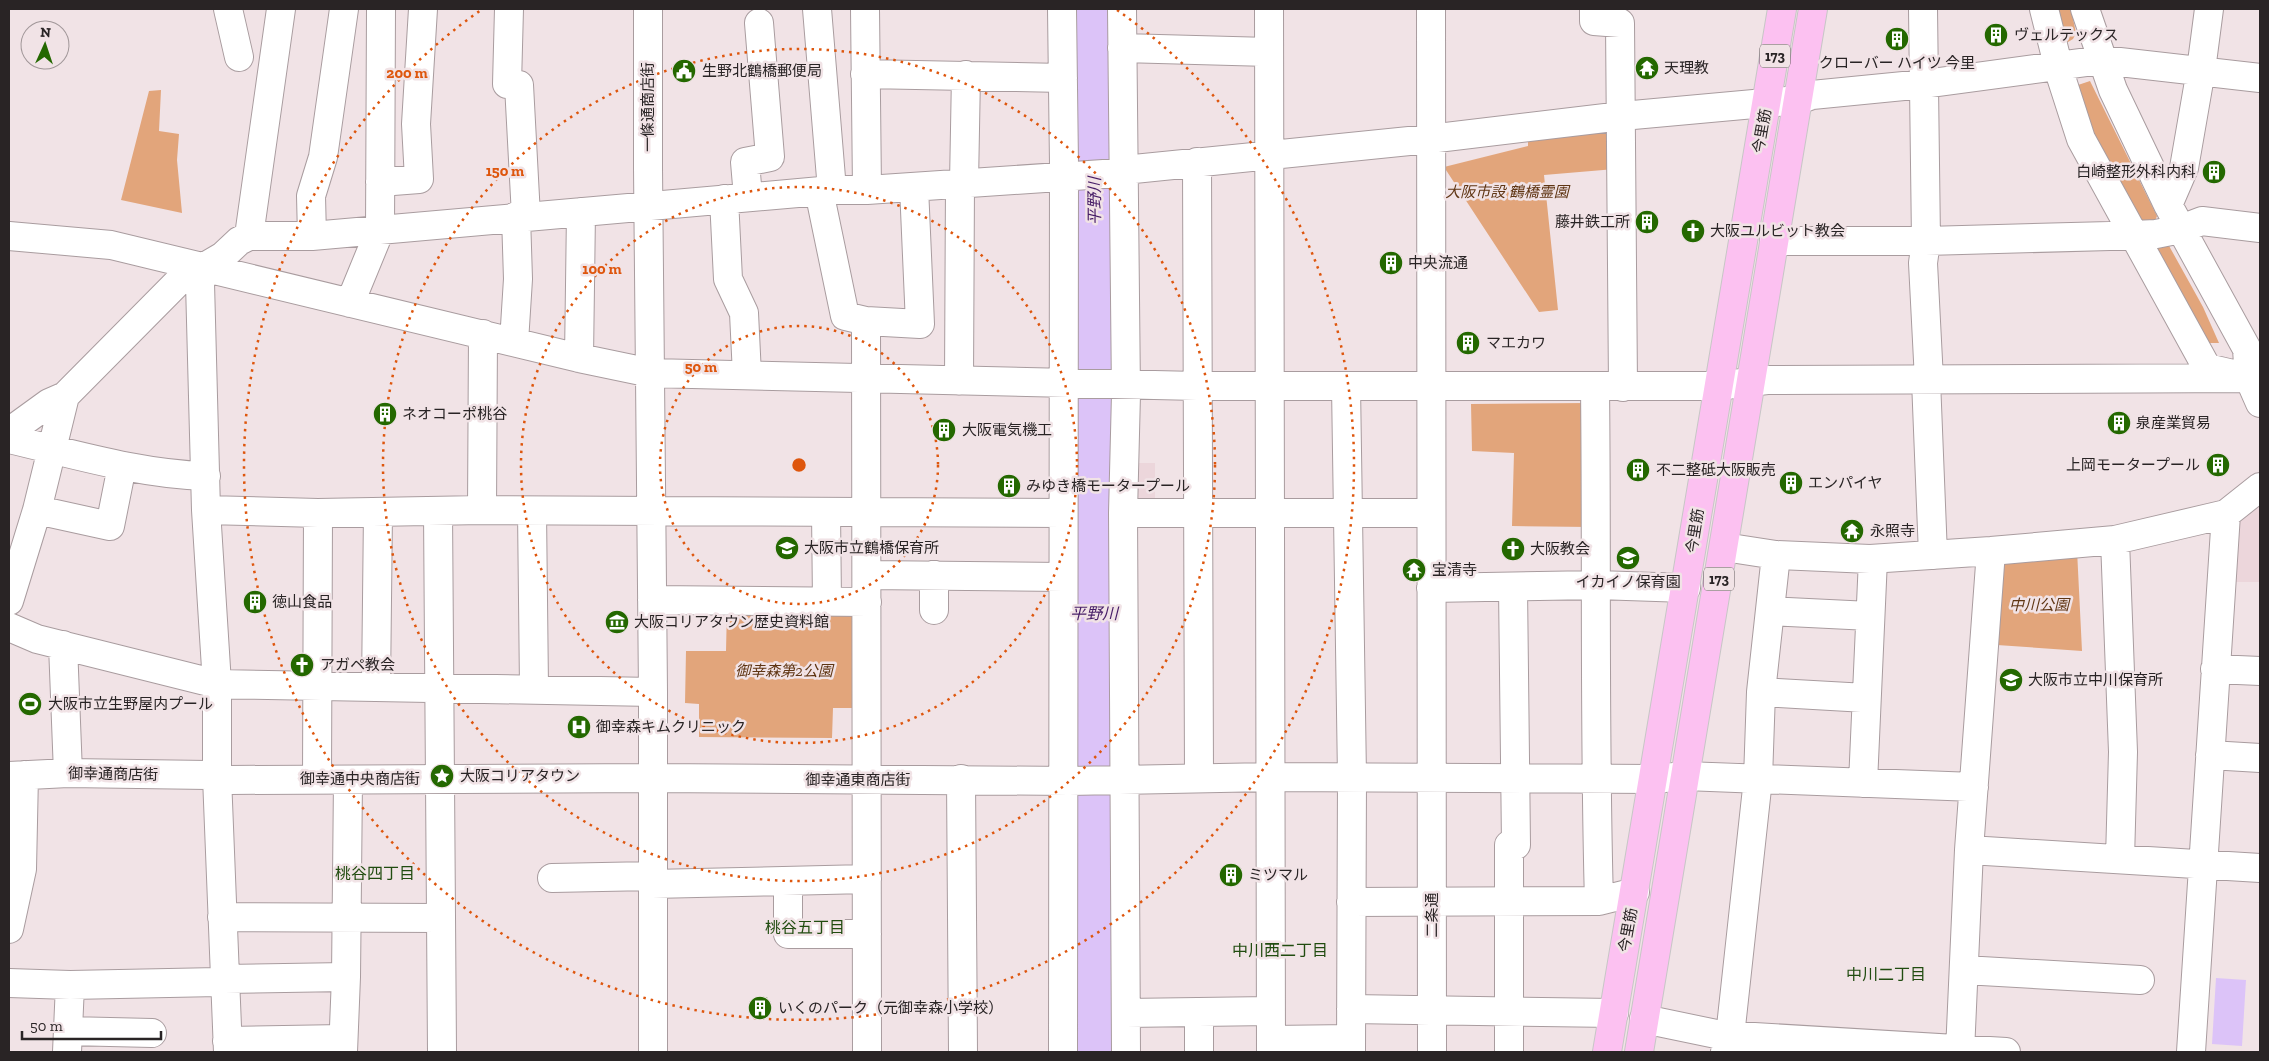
<svg xmlns="http://www.w3.org/2000/svg" width="2269" height="1061" viewBox="0 0 2269 1061" font-family="'Zilla Slab','Noto Sans JP',serif">
<style>
.built{fill:#ecd6db}
.green{fill:#e2a57b}
.water{fill:#dcc3f8}
.lines{fill:none;stroke-linecap:round;stroke-linejoin:round}
.minor-casing{stroke:#a99c9f;stroke-width:30}
.major-casing{stroke:#c7c6c6;stroke-width:30}
.minor{stroke:#fff;stroke-width:28}
.major{stroke:#fcc1f1;stroke-width:28}
.ring{fill:none;stroke:#de560d;stroke-width:2.5;stroke-dasharray:2.5 5}
.labels{text-anchor:middle;dominant-baseline:central;stroke-width:5;stroke-linejoin:round;paint-order:stroke}
.shield{fill:#f1e3e6;stroke:#655d5f;stroke-width:1}
.shield-label{font-size:14px;font-weight:bold;fill:#292425}
.poi-label{font-size:15px;fill:#292425;stroke:#f1e3e6;text-anchor:start}
.street-label{font-size:15px;fill:#292425;stroke:#f1e3e6}
.park-label{font-size:15px;font-style:italic;fill:#5f3513;stroke:#f1e3e6}
.water-label{font-size:16px;font-style:italic;fill:#451b66;stroke:#f1e3e6}
.neighbourhood-label{font-size:16px;fill:#214c10;stroke:#f1e3e6}
.centre{fill:#de560d;stroke:#f1e3e6;stroke-width:2.5}
.ring-label{font-size:15px;text-anchor:middle;font-weight:bold;fill:#de560d;stroke:#f1e3e6;stroke-width:5;stroke-linejoin:round;paint-order:stroke}
</style>
<rect width="100%" height="100%" fill="#f1e3e6"/>
<!-- built -->
<path class="built" d="M1133,463H1155V503H1133Z
M2260,498V582H2230V522Z"/>
<!-- green -->
<path class="green" d="M2051,9H2071L2076,33L2073,39L2068,42L2060,40Z
M2090,81L2157,216L2155,221L2142,227L2088,133L2072,87Z
M161,90L159,131L179,134L177,160L182,213L121,200L149,91Z
M1615,126V169L1544,175L1558,310L1539,312L1444,167L1528,146V134Z
M2154,243L2168,244L2203,307L2219,343H2209Z
M1588,403L1590,527L1512,526L1514,453L1472,451L1471,404Z
M2077,550L2082,651L1997,645L2004,558Z
M727,608L862,611L861,708H833L832,738L699,737V704L685,703L686,651H726Z"/>
<!-- water -->
<path class="water" d="M1069,9H1118L1120,1052H1070Z
M2216,978L2246,980L2242,1046L2212,1044Z"/>
<g class="lines">
<!-- minor casing -->
<g class="minor-casing">
<path id="minor" d="M228,9L239,57
M509,9L507,84L519,85L526,216
M648,9V168L653,692V1052
M817,9L832,190
M865,9L867,190
M1062,9L1064,165L1063,1052
M1122,9L1126,394L1123,513L1126,1052
M1269,9L1271,1052
M1431,9L1432,1052
M1594,9V21L1620,23L1623,387
M1923,9L1926,241L1923,263L1929,380
M2044,9L2061,77L2081,139L2207,368L2233,374
M2085,9L2113,90L2168,205L2247,349L2249,378L2260,403
M1122,48L1269,52
M865,74L1063,78
M1197,162L1199,778
M380,182L419,179L416,124L423,9
M964,183L966,75
M819,191L845,316L866,321
M748,197L745,162L770,157L759,23
M724,199L728,279L744,313L747,375
M2168,205L2184,168L2201,70L2209,9
M9,236L111,245L579,358L651,373L1197,386H1717L1767,380L2249,378L2260,380
M249,236L281,9
M312,236L311,196L323,157L344,9
M1774,241H1926L2110,236L2156,234L2181,229L2202,221L2260,228
M202,268L200,283L206,510L217,684V777L228,1052
M350,303L380,230L381,9
M514,342L518,279L516,216
M579,358L581,212
M1926,380L1933,555
M959,381L960,183
M1346,386L1352,777L1351,1052
M1595,387C1597,558 1594,730 1599,901
M9,432L49,403L65,396L177,283L223,256L239,241L249,236H312L832,190H867L1118,173L1124,170L1429,139L1622,116L1798,100L1812,95L1924,84L2102,60L2260,78
M9,439C74,454 139,474 206,476
M37,510L110,526L122,466
M206,510L318,513L482,510L1063,513
M482,510L483,334
M438,511L442,1052
M532,511L534,688
M826,512L827,602
M1123,513H1431
M2115,540L2123,752L2120,859
M1724,547L1776,555L1870,559L1991,551L2115,540L2226,514L2260,487
M867,575L1063,577
M1431,588L1597,585L1686,588
M652,600L867,602
M9,601L37,510L65,396
M934,610V575
M1770,611L1870,616
M9,627L37,639L217,684L653,692
M63,645L68,773
M2215,669L2260,671
M376,687L378,512
M1761,692L1866,698
M2210,755L2260,758
M9,776L68,773L208,775L229,780L653,778L1069,781L1270,777L1654,779L1685,776L1974,787
M317,779L318,513
M961,779L963,1052
M1863,783L1873,559
M1969,850L2260,868
M552,878L652,876
M788,881V934H867
M652,884L867,879
M1351,902L1599,901L1635,892
M222,917L440,918
M9,929L22,869L24,775
M1964,970L2140,980
M9,983L70,985L218,982L225,979L346,977
M1351,1009L1614,1013
M1199,1012V1052
M1126,1013L1270,1011
M1644,1019L1721,1035L2006,1052
M68,1031L152,1033
M1271,1040L1351,1039
M227,1041L343,1039
M67,1052L70,985
M343,1052L346,977L348,780
M867,1052L866,321L920,324L914,187
M1509,1052V845H1516L1513,587
M1725,1052L1730,1036L1758,779L1761,692L1776,555
M1960,1052L1969,850L1991,551
M2191,1052L2226,514"/>
</g>
<!-- major casing -->
<g class="major-casing">
<path id="major" d="M1607,1052L1782,9
M1639,1052L1813,9"/>
</g>
<!-- minor -->
<use href="#minor" class="minor"/>
<!-- major -->
<use href="#major" class="major"/>
</g>
<!-- distance rings -->
<g class="ring">
<circle cx="799" cy="465" r="139"/>
<circle cx="799" cy="465" r="278"/>
<circle cx="799" cy="465" r="416"/>
<path d="M1117 10A555 555 0 1 1 481 10"/>
</g>
<!-- icons -->
<defs>
<g id="building-disc" transform="scale(1.25)"><circle r="9.5" fill="#246800" stroke="#f1e3e6"/><path d="M-4-6H4V6H1V3H-1V6H-4ZM-2.5-4.3h1.7v1.8h-1.7ZM.8-4.3h1.7v1.8H.8ZM-2.5-1h1.7V.8h-1.7ZM.8-1h1.7V.8H.8Z" fill="#fff"/></g>
<g id="temple-disc" transform="scale(1.25)"><circle r="9.5" fill="#246800" stroke="#f1e3e6"/><path d="M0-6L5-2H3V0L6.5 2.5H4V6H1.5V3h-3V6H-4V2.5H-6.5L-3 0V-2H-5Z" fill="#fff"/></g>
<g id="civic-disc" transform="scale(1.25)"><circle r="9.5" fill="#246800" stroke="#f1e3e6"/><path d="M-.6-6.5H3V-4.5H.6V-3L4-1V1h2V6H-6V1h2V-1L-.6-3ZM-1.2 2.5V6h2.4V2.5Z" fill="#fff"/></g>
<g id="church-disc" transform="scale(1.25)"><circle r="9.5" fill="#246800" stroke="#f1e3e6"/><path d="M-1.2-6h2.4v3.5h3.3v2.4h-3.3V6h-2.4V-.1h-3.3v-2.4h3.3Z" fill="#fff"/></g>
<g id="school-disc" transform="scale(1.25)"><circle r="9.5" fill="#246800" stroke="#f1e3e6"/><path d="M0-5L7-2L0 1L-7-2ZM-4 1L0 2.5L4 1V4Q0 6-4 4Z" fill="#fff"/></g>
<g id="museum-disc" transform="scale(1.25)"><circle r="9.5" fill="#246800" stroke="#f1e3e6"/><path d="M0-6L6-3V-2H-6V-3ZM-5-1h2V3h-2ZM-1-1h2V3h-2ZM3-1h2V3H3ZM-6 4H6V6H-6Z" fill="#fff"/></g>
<g id="stadium-disc" transform="scale(1.25)"><circle r="9.5" fill="#246800" stroke="#f1e3e6"/><path d="M0-5a6.5 5 0 1 0 0 10a6.5 5 0 1 0 0-10ZM-3.5-1.8h7v3.6h-7Z" fill="#fff"/></g>
<g id="hospital-disc" transform="scale(1.25)"><circle r="9.5" fill="#246800" stroke="#f1e3e6"/><path d="M-5-5h3v3.5h4V-5h3V5h-3V1.5h-4V5h-3Z" fill="#fff"/></g>
<g id="sight-disc" transform="scale(1.25)"><circle r="9.5" fill="#246800" stroke="#f1e3e6"/><path d="M0-6L1.8-2.2L6-1.7L2.9 1.2L3.7 5.4L0 3.3L-3.7 5.4L-2.9 1.2L-6-1.7L-1.8-2.2Z" fill="#fff"/></g>
</defs>
<g fill-rule="evenodd">
<use href="#building-disc" x="1996" y="35"/>
<use href="#building-disc" x="1897" y="39"/>
<use href="#temple-disc" x="1647" y="68"/>
<use href="#civic-disc" x="684" y="71"/>
<use href="#building-disc" x="2214" y="172"/>
<use href="#building-disc" x="1647" y="222"/>
<use href="#church-disc" x="1693" y="231"/>
<use href="#building-disc" x="1391" y="263"/>
<use href="#building-disc" x="1468" y="343"/>
<use href="#building-disc" x="385" y="414"/>
<use href="#building-disc" x="2119" y="423"/>
<use href="#building-disc" x="944" y="430"/>
<use href="#building-disc" x="2218" y="465"/>
<use href="#building-disc" x="1638" y="470"/>
<use href="#building-disc" x="1791" y="483"/>
<use href="#building-disc" x="1009" y="486"/>
<use href="#temple-disc" x="1852" y="531"/>
<use href="#school-disc" x="787" y="548"/>
<use href="#church-disc" x="1513" y="549"/>
<use href="#school-disc" x="1628" y="558"/>
<use href="#temple-disc" x="1414" y="570"/>
<use href="#building-disc" x="255" y="602"/>
<use href="#museum-disc" x="617" y="622"/>
<use href="#church-disc" x="302" y="665"/>
<use href="#school-disc" x="2011" y="680"/>
<use href="#stadium-disc" x="30" y="704"/>
<use href="#hospital-disc" x="579" y="727"/>
<use href="#sight-disc" x="442" y="776"/>
<use href="#building-disc" x="1231" y="875"/>
<use href="#building-disc" x="760" y="1008"/>
</g>
<g class="labels">
<!-- shield labels -->
<g class="shield">
<rect x="1760" y="44.5" width="30" height="23" rx="4"/>
<rect x="1704" y="567.5" width="30" height="23" rx="4"/>
</g>
<g class="shield-label">
<text x="1775" y="56">173</text>
<text x="1719" y="579">173</text>
</g>
<!-- poi labels -->
<g class="poi-label">
<text x="2014" y="35">ヴェルテックス</text>
<text x="1897" y="63" text-anchor="middle">クローバー ハイツ 今里</text>
<text x="1664" y="68">天理教</text>
<text x="702" y="71">生野北鶴橋郵便局</text>
<text x="2196" y="172" text-anchor="end">白崎整形外科内科</text>
<text x="1630" y="222" text-anchor="end">藤井鉄工所</text>
<text x="1710" y="231">大阪ユルビット教会</text>
<text x="1408" y="263">中央流通</text>
<text x="1486" y="343">マエカワ</text>
<text x="402" y="414">ネオコーポ桃谷</text>
<text x="2136" y="423">泉産業貿易</text>
<text x="962" y="430">大阪電気機工</text>
<text x="2200" y="465" text-anchor="end">上岡モータープール</text>
<text x="1656" y="470">不二整砥大阪販売</text>
<text x="1808" y="483">エンパイヤ</text>
<text x="1026" y="486">みゆき橋モータープール</text>
<text x="1870" y="531">永照寺</text>
<text x="804" y="548">大阪市立鶴橋保育所</text>
<text x="1530" y="549">大阪教会</text>
<text x="1432" y="570">宝清寺</text>
<text x="1628" y="582" text-anchor="middle">イカイノ保育園</text>
<text x="272" y="602">徳山食品</text>
<text x="634" y="622">大阪コリアタウン歴史資料館</text>
<text x="320" y="665">アガペ教会</text>
<text x="2028" y="680">大阪市立中川保育所</text>
<text x="48" y="704">大阪市立生野屋内プール</text>
<text x="596" y="727">御幸森キムクリニック</text>
<text x="460" y="776">大阪コリアタウン</text>
<text x="1248" y="875">ミツマル</text>
<text x="778" y="1008">いくのパーク（元御幸森小学校）</text>
</g>
<!-- street labels -->
<g class="street-label">
<text transform="translate(648 107) rotate(-90)">一條通商店街</text>
<text transform="translate(1762 131) rotate(-80)">今里筋</text>
<text transform="translate(1695 531) rotate(-81)">今里筋</text>
<text transform="translate(113 774) rotate(1)">御幸通商店街</text>
<text x="360" y="779">御幸通中央商店街</text>
<text x="858" y="780">御幸通東商店街</text>
<text transform="translate(1432 915) rotate(-90)">二条通</text>
<text transform="translate(1628 930) rotate(-80)">今里筋</text>
</g>
<!-- park labels -->
<g class="park-label">
<text x="1507" y="192">大阪市設 鶴橋霊園</text>
<text x="2039" y="605">中川公園</text>
<text x="784" y="671">御幸森第2公園</text>
</g>
<!-- water labels -->
<g class="water-label">
<text transform="translate(1094 201) rotate(-90)">平野川</text>
<text x="1094" y="613">平野川</text>
</g>
<!-- neighbourhood labels -->
<g class="neighbourhood-label">
<text x="375" y="873">桃谷四丁目</text>
<text x="805" y="927">桃谷五丁目</text>
<text x="1280" y="950">中川西二丁目</text>
<text x="1886" y="974">中川二丁目</text>
</g>
</g>
<circle cx="799" cy="465" r="8" class="centre"/>
<g class="ring-label">
<text x="407" y="78">200 m</text>
<text x="505" y="176">150 m</text>
<text x="602" y="274">100 m</text>
<text x="701" y="372">50 m</text>
</g>
<!-- border -->
<rect width="2269" height="1061" fill="none" stroke="#292425" stroke-width="20"/>
<!-- north arrow -->
<g transform="translate(45 45) rotate(3)"><circle r="24" fill="#f1e3e6" stroke="#a19799"/>
<path d="M0-4L9 19L0 12L-9 19Z" fill="#246800"/>
<text y="-8" font-size="14" font-weight="bold" text-anchor="middle" fill="#292425">N</text>
</g>
<!-- scale -->
<path d="M22 1031v8h139v-8" fill="none" stroke="#292425" stroke-width="2.5"/>
<text x="30" y="1031" font-size="15" fill="#292425" stroke="#f1e3e6" stroke-width="4" paint-order="stroke">50 m</text>
</svg>
